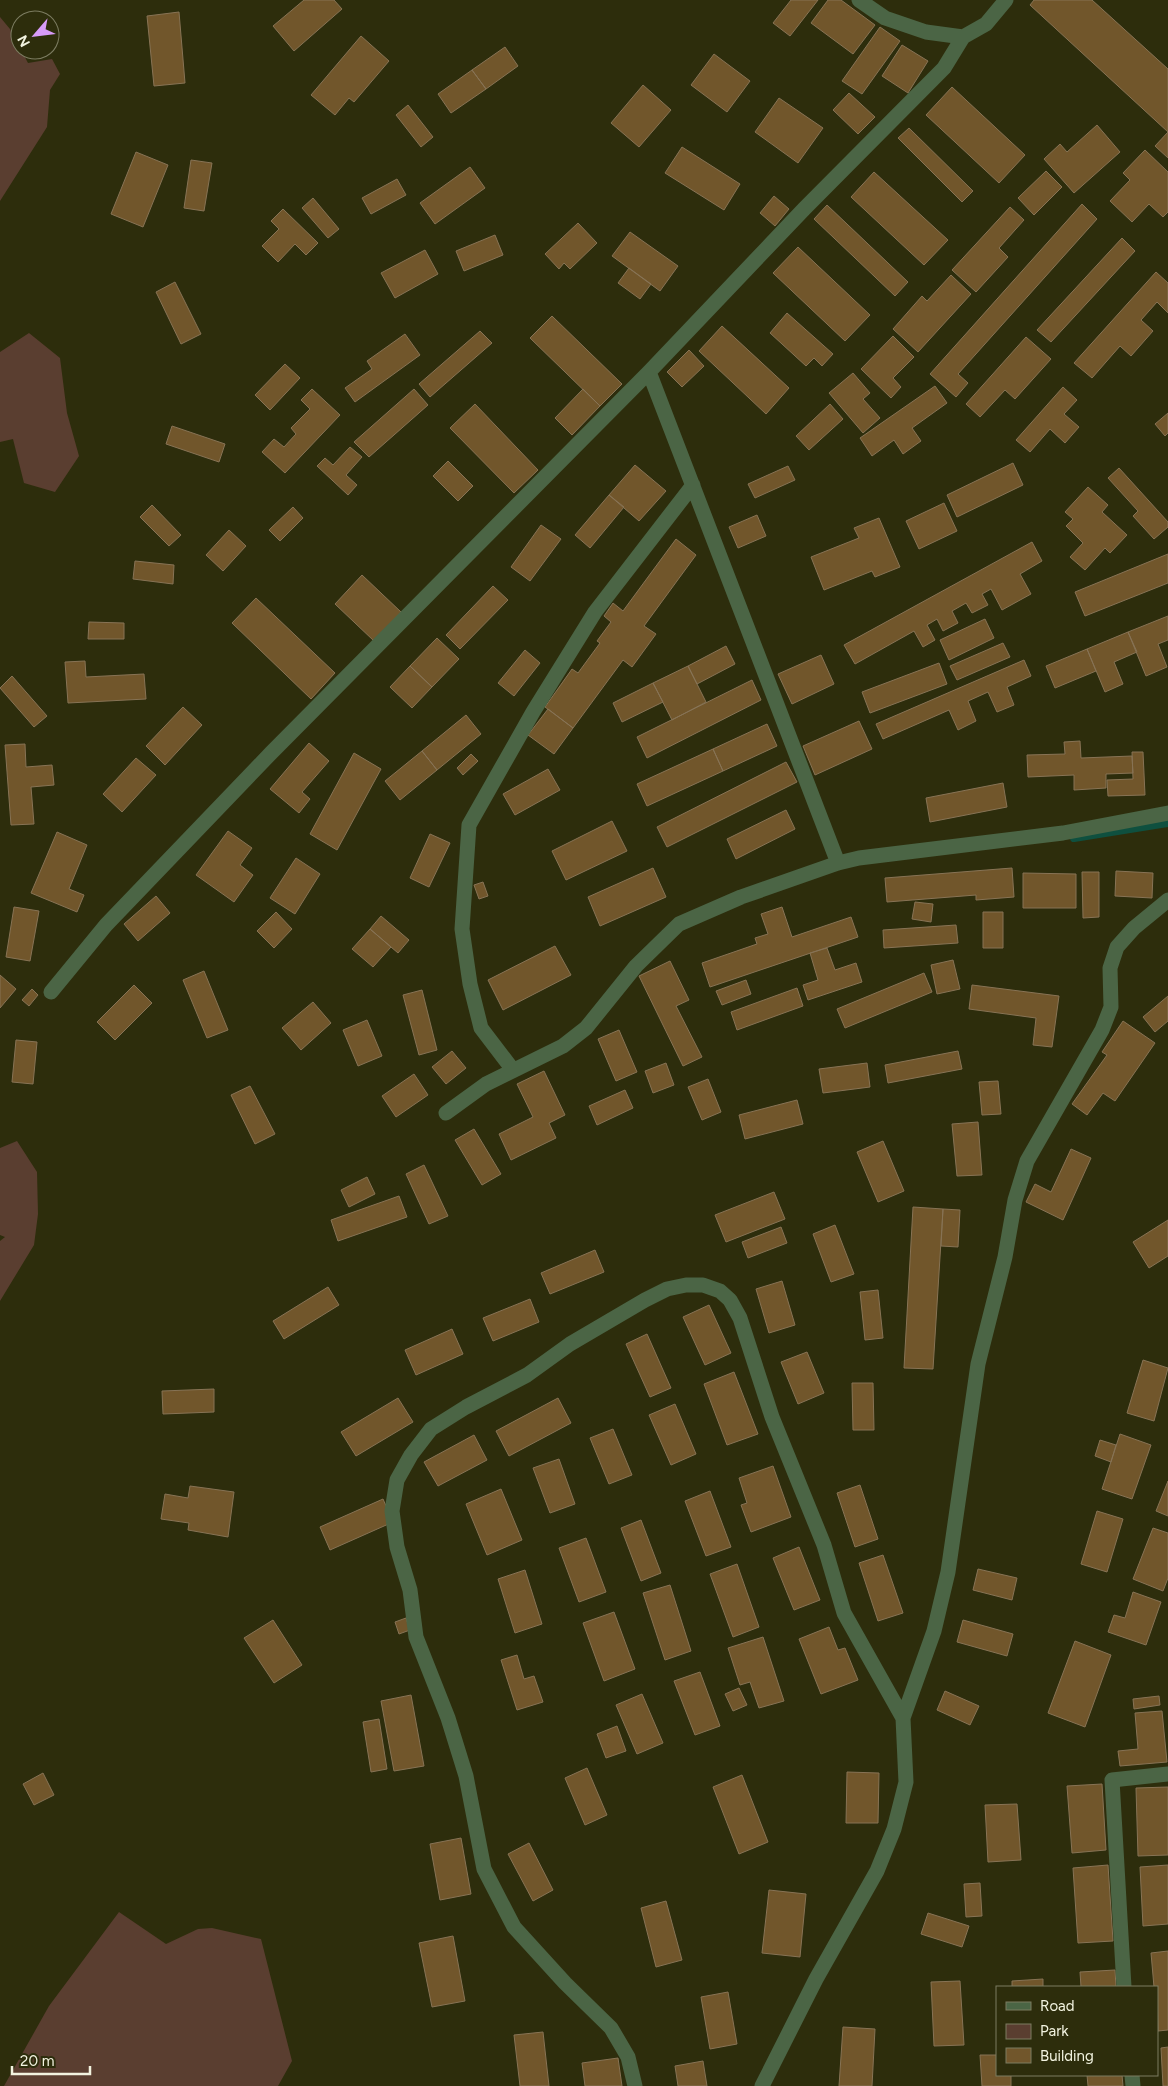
<svg xmlns="http://www.w3.org/2000/svg" width="1168" height="2086" viewBox="0 0 1168 2086" font-family="Figtree,sans-serif">
<style>
.green{fill:#5a3e30}
.lines{fill:none;stroke-linecap:round;stroke-linejoin:round}
.stream{stroke:#0f503f;stroke-width:8}
.building{fill:#71562b;stroke:#877355}
.minor{stroke:#4b6545;stroke-width:15}
</style>
<rect width="100%" height="100%" fill="#2d2d0c"/>
<!-- green -->
<path class="green" d="M0,17L10,29L28,63L52,59L60,74L50,90L47,127L0,201Z
M29,333L60,358L67,413L79,456L55,492L24,483L13,439L0,442V352Z
M17,1141L37,1172L38,1214L34,1245L0,1301V1241L5,1237L0,1235V1148Z
M119,1912L166,1944L198,1929L212,1928L261,1939L292,2061L278,2086H4L49,2006Z"/>
<g class="lines">
<!-- stream -->
<path class="stream" d="M1074,838L1168,823"/>
</g>
<!-- building -->
<path class="building" d="M304,0H334L342,9L294,51L273,26Z
M791,0H818L790,36L773,23Z
M828,0H841L875,25L853,54L811,23Z
M1034,0H1092L1168,69V132L1030,5Z
M179,12L185,83L154,86L147,16Z
M880,27L900,41L862,94L842,81Z
M361,36L389,61L354,102L349,98L335,115L311,95Z
M902,45L928,61L908,93L882,76Z
M505,47L518,66L486,89L472,70Z
M714,54L750,81L727,112L691,85Z
M472,70L486,89L451,113L438,94Z
M643,85L671,110L639,147L611,123Z
M952,87L1025,155L999,183L926,115Z
M849,93L875,117L858,134L833,110Z
M779,98L823,128L798,163L755,132Z
M408,105L433,137L421,147L396,115Z
M1097,125L1120,152L1074,193L1044,159L1060,144L1067,152Z
M909,128L973,191L962,202L898,138Z
M1168,132V158L1155,146Z
M682,147L740,184L724,210L665,173Z
M1145,150L1168,172V212L1163,217L1149,204L1132,222L1110,201L1130,180L1123,173Z
M136,152L168,165L143,227L111,214Z
M191,160L212,163L204,211L184,208Z
M470,167L485,188L435,224L420,203Z
M1046,171L1062,187L1034,215L1018,198Z
M874,172L948,240L924,265L851,197Z
M397,179L406,195L371,214L362,198Z
M774,196L789,209L775,226L760,213Z
M313,198L339,229L328,238L302,208Z
M1082,204L1097,219L958,374L968,383L956,397L930,374Z
M827,205L908,282L895,296L814,219Z
M1010,207L1024,220L999,248L1008,257L976,292L952,270Z
M283,209L318,243L306,255L295,244L278,262L262,246L279,229L271,221Z
M578,223L597,243L570,269L564,263L559,269L545,254Z
M630,232L678,266L660,291L612,256Z
M495,235L503,255L464,271L456,251Z
M1122,238L1135,251L1051,342L1037,330Z
M798,247L870,315L845,341L773,273Z
M425,250L438,274L395,298L381,273Z
M629,268L651,284L640,299L618,283Z
M1156,272L1168,283V313L1157,302L1141,320L1153,331L1131,356L1120,346L1092,378L1074,363Z
M951,275L971,294L918,352L893,329L922,296L927,301Z
M175,282L201,334L181,344L156,292Z
M787,313L833,354L822,366L814,358L806,366L770,333Z
M552,316L622,384L600,406L530,338Z
M722,326L789,388L766,414L699,351Z
M480,331L492,343L430,397L419,384Z
M405,334L420,355L355,402L345,388L372,369L367,361Z
M893,336L914,357L893,378L901,387L891,398L861,369Z
M1026,337L1051,359L1015,399L1005,390L980,417L966,404Z
M689,350L704,366L682,387L667,372Z
M285,364L300,378L270,410L255,395Z
M853,373L870,393L863,399L880,418L863,433L829,393Z
M935,386L947,403L912,428L921,441L903,454L894,440L872,456L860,438Z
M1063,387L1077,400L1064,414L1079,427L1065,443L1050,429L1030,452L1016,440Z
M312,389L340,415L285,473L262,452L274,439L284,447L296,434L291,428L310,409L301,400Z
M414,389L428,405L369,457L354,442Z
M583,389L600,406L572,435L555,418Z
M475,404L538,470L514,493L450,428Z
M830,404L843,419L809,450L796,436Z
M1168,413V433L1165,436L1155,424Z
M172,426L225,444L219,462L166,444Z
M350,447L362,457L346,475L357,485L348,495L317,466L325,458L333,465Z
M448,461L473,486L458,501L433,476Z
M1013,463L1023,485L957,517L947,495Z
M635,465L666,491L639,521L609,495Z
M788,466L795,480L755,498L748,484Z
M1119,468L1168,522V527L1154,539L1133,516L1138,511L1108,478Z
M1088,487L1108,505L1102,512L1127,535L1110,553L1105,548L1085,570L1070,557L1083,543L1066,526L1073,519L1065,512Z
M609,495L624,507L590,548L575,535Z
M944,503L957,531L919,549L906,521Z
M152,505L181,535L169,546L140,517Z
M293,507L303,518L280,541L269,530Z
M757,515L766,536L738,548L729,527Z
M879,518L900,567L875,577L872,571L824,590L811,557L859,538L854,528Z
M541,525L561,539L530,581L511,567Z
M229,530L246,546L223,571L206,555Z
M676,539L696,555L644,626L656,634L632,667L623,660L573,728L545,707L572,669L578,673L600,643L597,641L611,622L604,616L613,603L623,611Z
M1032,542L1042,561L1020,574L1031,594L1002,610L991,589L982,594L988,605L972,613L966,603L952,611L958,623L943,631L937,619L927,625L935,640L923,647L914,631L855,664L844,645Z
M1168,554V583L1085,616L1075,592Z
M135,561L174,565L173,584L133,579Z
M362,575L401,612L374,641L335,604Z
M493,586L508,600L460,649L446,635Z
M256,598L335,673L311,699L232,623Z
M1168,616V640L1158,644L1167,667L1146,676L1128,632Z
M985,619L994,638L949,660L940,640Z
M89,622L124,623V639H88Z
M1128,632L1137,652L1114,662L1123,684L1105,692L1087,649Z
M437,638L459,659L432,687L410,666Z
M1003,643L1010,657L957,680L950,666Z
M726,646L735,664L697,684L688,666Z
M1087,649L1096,671L1055,688L1046,666Z
M525,650L540,663L514,696L498,683Z
M821,655L834,684L792,704L778,674Z
M1024,660L1031,676L1007,687L1014,705L997,712L988,692L968,701L976,721L958,730L949,710L883,739L876,724Z
M85,661L86,677L144,674L146,699L68,703L65,662Z
M939,663L947,684L870,713L862,692Z
M410,666L432,687L412,708L390,687Z
M688,666L706,702L672,720L653,683Z
M12,676L47,716L34,727L0,688Z
M752,680L761,700L647,758L637,737Z
M653,683L663,702L622,722L613,703Z
M183,707L202,725L165,765L146,746Z
M548,709L573,728L554,754L528,735Z
M466,715L481,734L437,770L422,751Z
M859,721L872,749L815,775L803,746Z
M767,724L777,746L723,771L713,749Z
M1080,741L1081,758L1132,756L1133,773L1106,774V788L1074,790V775L1028,777L1027,755L1065,754L1064,742Z
M309,743L329,761L302,792L310,799L299,813L270,789Z
M25,744L26,767L52,765L54,785L31,787L34,824L11,825L5,745Z
M713,749L723,771L647,806L637,784Z
M422,751L437,770L400,800L385,781Z
M1132,752H1143L1145,795L1108,796L1107,780L1133,779Z
M354,753L381,769L337,850L310,834Z
M471,754L478,761L463,775L457,768Z
M136,758L156,775L122,812L103,794Z
M786,762L797,782L667,847L657,827Z
M548,769L560,790L515,815L503,794Z
M1003,783L1007,807L930,822L926,798Z
M786,810L795,829L736,859L727,839Z
M612,821L627,851L566,880L552,851Z
M228,831L252,848L240,865L253,875L234,902L196,875Z
M57,832L87,845L69,889L84,895L77,912L31,893Z
M430,834L450,843L429,887L410,878Z
M296,858L320,874L295,914L270,898Z
M653,868L666,897L600,926L588,897Z
M1012,868L1014,897L976,900V895L887,902L885,878Z
M1116,871L1153,873L1152,898L1115,896Z
M1082,872H1099V917L1083,918Z
M1023,873L1076,874V908H1023Z
M483,882L488,896L479,899L474,885Z
M156,896L170,913L138,941L124,924Z
M915,902L933,904L931,922L912,919Z
M14,907L39,911L30,961L6,957Z
M782,907L792,937L851,917L858,937L710,987L702,963L757,944L755,938L768,934L761,914Z
M276,912L292,929L274,948L257,931Z
M983,912H1003V948H983Z
M381,916L409,940L398,953L370,929Z
M956,925L958,943L884,948L883,930Z
M370,929L391,947L373,967L352,949Z
M555,946L571,975L503,1010L488,980Z
M827,948L835,970L856,963L862,982L808,1000L803,985L818,980L810,953Z
M953,960L960,989L937,994L931,965Z
M670,961L689,1000L676,1006L702,1057L683,1066L639,976Z
M204,971L228,1030L207,1038L183,980Z
M924,973L932,992L845,1028L837,1009Z
M0,975L16,989L0,1008Z
M746,980L751,994L722,1005L716,991Z
M134,985L152,1003L115,1040L97,1022Z
M972,985L1059,996L1052,1047L1033,1045L1036,1018L969,1009Z
M797,988L803,1006L737,1030L731,1012Z
M32,989L38,995L29,1006L22,1000Z
M422,990L437,1050L419,1055L403,995Z
M1168,996V1021L1155,1032L1143,1017Z
M313,1002L331,1023L301,1050L282,1028Z
M367,1020L382,1056L358,1066L343,1030Z
M1123,1021L1155,1043L1115,1101L1103,1093L1087,1115L1072,1104L1107,1055L1102,1052Z
M619,1030L637,1072L616,1081L598,1039Z
M16,1040L37,1042L33,1084L12,1082Z
M452,1051L466,1068L446,1084L432,1067Z
M958,1051L962,1069L888,1083L885,1065Z
M666,1063L674,1085L653,1093L645,1071Z
M867,1063L870,1087L823,1093L819,1069Z
M544,1071L565,1115L549,1123L556,1138L511,1160L499,1134L533,1117L517,1084Z
M414,1074L428,1095L396,1117L382,1096Z
M708,1079L721,1112L702,1120L688,1087Z
M998,1081L1001,1114L982,1115L979,1082Z
M250,1086L275,1134L255,1144L231,1095Z
M625,1090L633,1108L597,1125L589,1106Z
M797,1100L803,1124L745,1139L739,1115Z
M978,1122L982,1175L957,1176L952,1124Z
M474,1129L501,1174L482,1185L455,1140Z
M883,1141L904,1191L878,1202L857,1152Z
M1071,1149L1091,1158L1063,1220L1026,1202L1035,1184L1051,1192Z
M424,1165L448,1216L429,1224L406,1174Z
M367,1177L375,1194L349,1207L341,1190Z
M774,1192L785,1219L726,1242L715,1215Z
M399,1196L407,1217L338,1241L331,1220Z
M913,1207L943,1209L933,1369L904,1368Z
M943,1209L960,1210L958,1247L941,1246Z
M1168,1220V1256L1149,1268L1133,1242Z
M835,1225L854,1274L831,1282L813,1234Z
M781,1227L787,1243L748,1258L742,1242Z
M595,1250L604,1272L550,1294L541,1273Z
M782,1281L795,1325L769,1333L756,1289Z
M328,1287L339,1305L284,1339L273,1321Z
M878,1290L883,1338L865,1340L860,1292Z
M530,1299L539,1322L493,1341L483,1318Z
M709,1305L731,1353L705,1365L683,1317Z
M452,1329L463,1354L416,1375L405,1350Z
M647,1334L671,1388L650,1397L626,1344Z
M807,1352L824,1393L798,1404L781,1362Z
M1143,1360L1168,1368L1154,1421L1127,1413Z
M734,1372L758,1434L727,1445L704,1384Z
M852,1383H873L874,1430H853Z
M214,1389V1412L163,1414L162,1391Z
M398,1398L413,1422L356,1456L341,1432Z
M558,1398L571,1423L509,1456L496,1431Z
M675,1404L696,1454L671,1465L649,1415Z
M613,1429L632,1475L609,1484L590,1438Z
M1120,1434L1151,1445L1132,1499L1102,1489Z
M474,1435L487,1460L438,1486L424,1462Z
M1100,1440L1116,1445L1111,1462L1095,1456Z
M559,1459L575,1504L550,1513L533,1468Z
M773,1466L791,1517L751,1532L741,1505L747,1503L739,1478Z
M1168,1481V1516L1156,1511Z
M860,1485L878,1539L855,1547L837,1493Z
M190,1486L234,1492L228,1537L188,1530L189,1523L161,1519L165,1494L188,1498Z
M501,1489L522,1540L487,1555L466,1504Z
M710,1491L731,1547L706,1556L685,1501Z
M383,1499L393,1522L330,1550L320,1527Z
M1097,1511L1123,1519L1107,1572L1081,1564Z
M641,1520L661,1573L641,1581L621,1528Z
M1153,1528L1168,1533V1578L1163,1591L1133,1579Z
M586,1538L606,1592L579,1602L559,1548Z
M799,1547L820,1600L794,1610L773,1558Z
M883,1555L903,1613L878,1621L859,1563Z
M737,1564L759,1627L733,1637L710,1574Z
M978,1569L1017,1578L1012,1600L973,1590Z
M525,1570L542,1624L515,1633L498,1579Z
M670,1585L691,1651L665,1660L643,1593Z
M1133,1592L1161,1602L1146,1645L1108,1632L1114,1615L1125,1618Z
M614,1612L635,1669L604,1681L583,1623Z
M406,1618L410,1630L399,1634L395,1622Z
M273,1620L302,1665L274,1683L244,1638Z
M963,1620L1013,1634L1007,1656L957,1642Z
M829,1627L838,1650L845,1648L858,1680L821,1694L799,1639Z
M763,1637L784,1701L759,1708L750,1682L740,1685L728,1648Z
M1075,1641L1111,1655L1085,1727L1048,1713Z
M517,1655L524,1679L534,1676L543,1702L517,1710L501,1660Z
M700,1672L720,1726L695,1735L674,1681Z
M739,1688L747,1705L733,1711L725,1694Z
M945,1691L979,1706L970,1725L937,1710Z
M642,1694L663,1743L637,1754L616,1705Z
M411,1695L424,1766L394,1771L381,1701Z
M1159,1696L1160,1705L1134,1709L1133,1699Z
M1162,1711L1167,1762L1120,1766L1118,1751L1138,1749L1135,1713Z
M379,1719L387,1769L371,1772L363,1722Z
M617,1726L626,1751L606,1758L597,1734Z
M587,1768L607,1815L585,1825L565,1778Z
M847,1772L879,1773L878,1823H846Z
M43,1773L54,1795L34,1805L23,1784Z
M742,1775L768,1842L739,1854L713,1787Z
M1102,1784L1106,1850L1072,1853L1067,1786Z
M1168,1787V1855L1138,1856L1136,1788Z
M1017,1804L1021,1860L988,1862L985,1805Z
M461,1838L471,1894L440,1900L430,1844Z
M529,1843L553,1890L533,1901L508,1854Z
M1108,1865L1113,1941L1078,1943L1073,1868Z
M1168,1865V1924L1143,1926L1140,1867Z
M980,1883L982,1916L966,1917L964,1884Z
M769,1890L806,1894L800,1957L762,1953Z
M666,1901L682,1960L656,1967L641,1908Z
M928,1913L969,1926L962,1947L921,1934Z
M453,1936L465,2001L432,2007L419,1943Z
M1168,1951V2030L1158,2031L1157,1987H1154L1151,1953Z
M1115,1970L1116,1987H1081L1080,1972Z
M1043,1979V1987H1012V1981Z
M960,1981L964,2045L934,2046L931,1982Z
M728,1992L737,2044L710,2049L701,1997Z
M843,2027L875,2029L872,2086H839Z
M543,2032L549,2086H520L514,2035Z
M1168,2047V2086H1163L1161,2048Z
M980,2055H997V2075H1011V2086H982Z
M618,2058L622,2086H585L582,2063Z
M703,2061L707,2086H678L675,2066Z
M1087,2075H1122L1123,2086H1088Z"/>
<g class="lines">
<!-- minor -->
<path class="minor" d="M859,0L885,18L926,32L963,37L986,24L1006,0
M649,372L838,863
M51,992L106,925L271,753L649,372L804,209L944,68L963,37
M513,1070L481,1028L470,984L462,929L469,825L533,712L595,612L693,485
M446,1113L486,1084L563,1046L586,1028L636,966L679,924L741,897L838,863L859,858L1063,833L1168,813
M1124,1987L1112,1780L1168,1774
M1132,2075L1133,2086
M635,2086L628,2057L611,2028L565,1983L514,1927L484,1869L466,1776L448,1718L416,1637L410,1590L397,1547L392,1511L397,1480L411,1455L431,1429L466,1407L527,1375L570,1344L645,1300L667,1289L686,1285H703L720,1291L730,1300L740,1318L772,1417L824,1545L844,1613L903,1718
M762,2086L816,1979L877,1871L894,1829L906,1782L903,1718L934,1631L948,1572L978,1364L1005,1257L1015,1200L1027,1161L1102,1030L1111,1007L1110,968L1117,947L1134,928L1168,900"/>
</g>
<!-- legend -->
<rect x="996" y="1986" width="162" height="90" fill="#2d2d0c" stroke="#7c7c61"/>
<rect x="1006" y="2002" width="25" height="8" fill="#4b6545" stroke="#7c7c61"/>
<text x="1040" y="2011" font-size="15" fill="#f2f3e0">Road</text>
<rect x="1006" y="2024" width="25" height="15" fill="#5a3e30" stroke="#7c7c61"/>
<text x="1040" y="2036" font-size="15" fill="#f2f3e0">Park</text>
<rect x="1006" y="2048" width="25" height="15" fill="#71562b" stroke="#7c7c61"/>
<text x="1040" y="2061" font-size="15" fill="#f2f3e0">Building</text>
<!-- north arrow -->
<g transform="translate(35 35) rotate(242)"><circle r="24" fill="#2d2d0c" stroke="#7c7c61"/>
<path d="M0-4L9 19L0 12L-9 19Z" fill="#d79bf9"/>
<text y="-8" font-size="14" font-weight="bold" text-anchor="middle" fill="#f2f3e0">N</text>
</g>
<!-- scale -->
<path d="M12 2066v8h78v-8" fill="none" stroke="#f2f3e0" stroke-width="2.5"/>
<text x="20" y="2066" font-size="15" fill="#f2f3e0" stroke="#2d2d0c" stroke-width="4" paint-order="stroke">20 m</text>
</svg>
